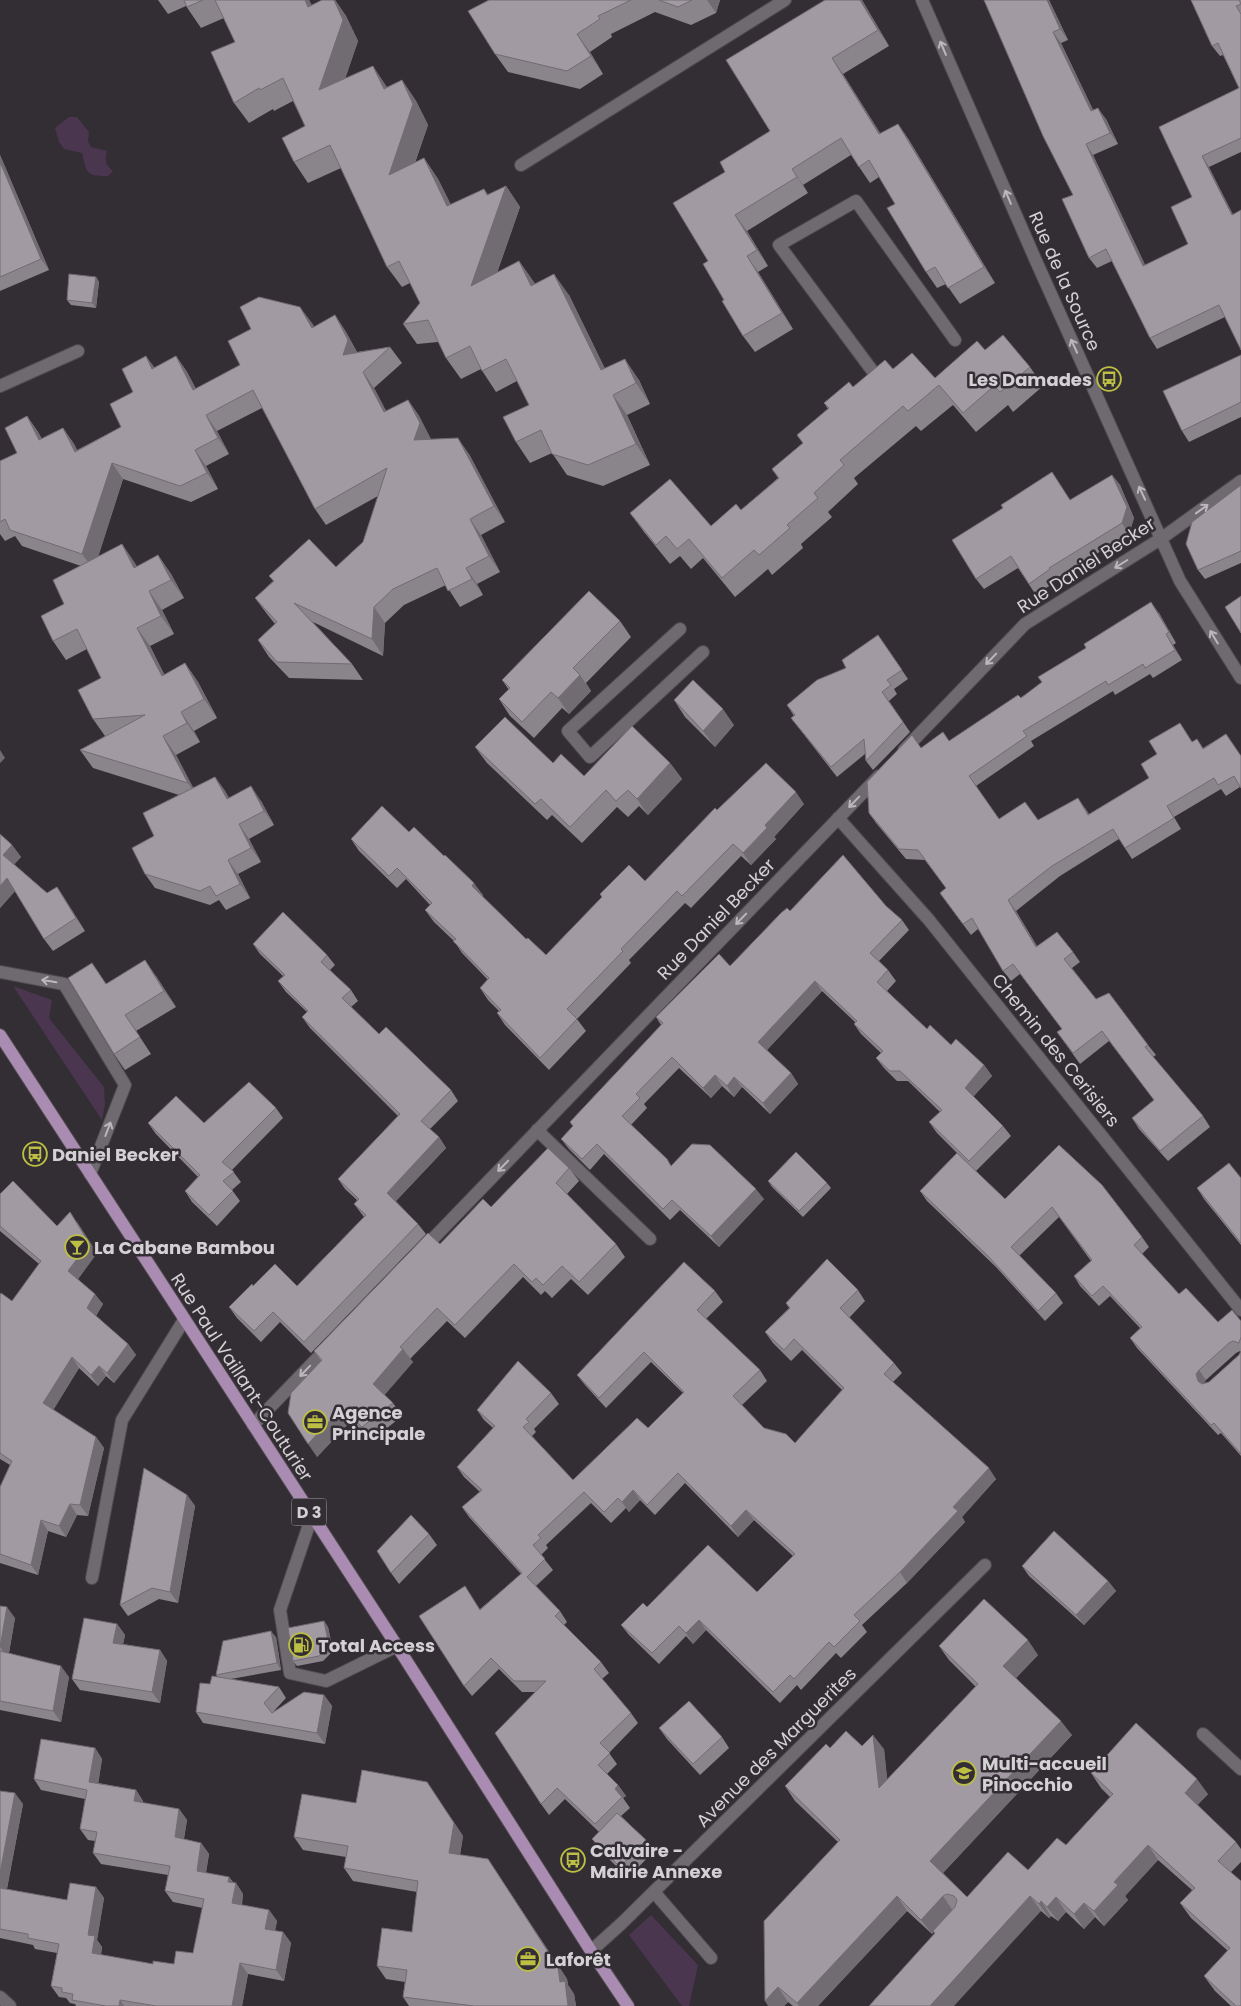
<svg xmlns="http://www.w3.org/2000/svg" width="1241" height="2006" viewBox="0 0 1241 2006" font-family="Poppins,sans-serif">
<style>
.green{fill:#4a364f}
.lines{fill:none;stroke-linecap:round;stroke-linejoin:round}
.lane-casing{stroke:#4e4a4f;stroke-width:14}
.street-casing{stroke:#4e4a4f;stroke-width:14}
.primary-casing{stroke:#4e4a4f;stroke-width:14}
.lane{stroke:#6f6970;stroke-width:12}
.street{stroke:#6f6970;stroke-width:12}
.primary{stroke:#aa8bb1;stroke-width:12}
.wall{fill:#8a848b}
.shaded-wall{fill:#716c71}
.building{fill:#a19aa2;stroke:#716c71}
.oneway{stroke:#bbb7bc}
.labels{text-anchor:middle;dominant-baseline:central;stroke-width:5;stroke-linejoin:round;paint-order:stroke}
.shield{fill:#332d34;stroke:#a4a0a5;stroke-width:1}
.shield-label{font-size:16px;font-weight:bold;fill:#d4d1d5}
.street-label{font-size:18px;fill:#d4d1d5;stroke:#332d34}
.poi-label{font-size:18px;font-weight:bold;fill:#d4d1d5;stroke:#332d34;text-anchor:start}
</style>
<rect width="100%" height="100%" fill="#332d34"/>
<!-- green -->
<path class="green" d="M69,117H77L89,132L88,141L91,147L107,151C104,160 106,165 113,171L108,176C85,176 87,173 82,153L64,149L59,142L55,128Z
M13,986L52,1000L49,1018L104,1087L105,1104L102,1120Z
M651,1915L698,1965L689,2006H682L629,1935Z"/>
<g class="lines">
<!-- lane casing -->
<g class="lane-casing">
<path id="lane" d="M521,165L785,0
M871,369L779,245L856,201L955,340
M680,629L568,731L590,757L703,652
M0,972L64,984L125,1085L90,1174
M312,1516L280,1610L290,1673L326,1681L397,1646
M92,1578L122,1420L184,1320
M654,1892L711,1958
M591,1951L622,1923L985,1565"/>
</g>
<!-- street casing -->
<g class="street-casing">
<path id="street" d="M922,0L1036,261L1180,581L1241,678
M0,386L78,351
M904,750L1025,624L1162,538L1241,481
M838,818L929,920L1241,1310
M537,1130L650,1239
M423,1249L879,776
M253,1425L329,1346
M1203,1734L1241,1769
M0,1997L10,2006"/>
</g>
<!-- primary casing -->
<g class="primary-casing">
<path id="primary" d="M0,1035L397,1646L591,1951L628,2006"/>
</g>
<!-- lane -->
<use href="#lane" class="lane"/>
<!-- street -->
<use href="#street" class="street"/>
<!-- primary -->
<use href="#primary" class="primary"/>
</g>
<!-- wall -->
<path class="wall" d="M158,0H309L312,6L322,0H335L346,16L358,41L345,79L387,87L402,80L416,101L428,125L415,163L424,158L438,179L451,205L484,189L488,195L506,186L520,207L497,273L519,261L535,284L569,295L605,369L639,380L650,404L627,415L650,465L603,486L567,475L552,453L530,463L516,442L529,405L517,381L496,392L481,369L461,379L446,358L438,342L417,344L403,324L420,303L410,283L402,287L387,267L341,168L308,183L294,162L305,126L293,101L274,111L273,109L249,123L234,103L235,42L224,18L201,28L186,6L168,14Z
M489,0H720L716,13L691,25L655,12L611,34L612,37L590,52L603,74L580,89L508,72L495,54Z
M825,0H862L889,46L843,74L880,134L898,124L909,140L995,283L960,304L946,284L937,288L926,272L895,204L879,177L870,183L851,155L803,185L808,193L747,231L768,266L758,272L793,329L755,352L743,336L724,300L708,261L725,172L770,131Z
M1049,0L1068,40L1061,43L1093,110L1106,119L1118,144L1093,155L1145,265L1188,244L1192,197L1159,127L1239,88L1223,55L1220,56L1212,46L1191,0H1241V152L1209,167L1225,317L1157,349L1150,338L1112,261L1097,268L1089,258L1073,195Z
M0,155L49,270L0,291Z
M96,277L99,282L96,308L71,305L67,300Z
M335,315L346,332L357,352L390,347L402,363L374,388L386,411L408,400L419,416L431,440L469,454L505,522L481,535L500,572L477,584L483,595L460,607L446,585L404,605L385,623L383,656L313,622L352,664L363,680L289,678L269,657L258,640L275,624L267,614L255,598L273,581L269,576L336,567L363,542L378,496L326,525L315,509L262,408L217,431L229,454L206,466L218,489L191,502L123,479L98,557L122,544L137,567L158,555L171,574L184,598L162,610L174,634L150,646L164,675L185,663L198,682L217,718L194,731L200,742L176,755L193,788L215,777L225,791L229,798L261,801L274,825L249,839L261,862L238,874L250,898L226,910L219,900L210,905L155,888L145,874L154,836L179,795L93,768L80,750L105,736L93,719L101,678L87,649L66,660L53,641L64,604L81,566L22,546L15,536L5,541L0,534V461L17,453L27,416L38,432L42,439L63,428L74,444L77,450L121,427L133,392L154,368L176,356L187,372L196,389L240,365L312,323L314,327Z
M985,350L1030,367L1043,386L1013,412L1008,405L976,432L953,405L921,431L916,426L854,478L858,484L828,512L832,517L801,544L803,548L772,575L768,569L735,597L703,558L691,569L680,556L670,564L644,532L630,513L711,526L741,510L778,478L772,469L803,443L797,435L828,409L824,403L853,387L893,369L935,378Z
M1241,355V417L1189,442L1182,431Z
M1112,475L1120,485L1134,518L1129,534L1057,578L1058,580L1036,595L1018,568L984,589L976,579L1070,500Z
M1241,485V563L1205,579L1198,570Z
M1159,613L1176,643L1173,645L1182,660L1153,678L1150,674L1115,695L1113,691L1031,741L1034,746L976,786L999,819L1038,820L1085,808L1089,814L1149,778L1192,742L1197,739L1203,748L1226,734L1240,787L1226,796L1221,789L1174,817L1181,829L1132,859L1119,839L1060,876L1016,911L1037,946L1073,952L1080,962L1072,968L1096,999L1148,1045L1156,1055L1153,1057L1203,1116L1210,1127L1168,1161L1139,1129L1132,1118L1154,1100L1109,1041L1080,1064L1057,1032L1062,1029L1020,974L1011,981L1003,971L978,929L971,935L947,903L940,893L946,888L925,860L906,859L876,823L869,813L921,748L949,741Z
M620,621L631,637L586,683L591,691L569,714L562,708L534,738L510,716L499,699L509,690L502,680Z
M878,635L908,679L894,689L897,694L889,701L910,732L873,770L866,761L865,754L837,777L798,727L791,718L794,716L787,705L846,668Z
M674,700L734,725L715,747L685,717Z
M475,747L553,763L584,776L670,763L682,779L648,815L639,806L628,817L617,807L582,843L552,815L547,820L487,763Z
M804,804L774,837L776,839L751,865L741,856L691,908L685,903L629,960L631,963L577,1019L586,1031L549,1070L505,1025L497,1013L499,1011L488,1000L480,988L488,980L462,953L454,941L434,922L425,910L430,905L406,879L397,888L359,851L351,839L409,832L483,895L482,896L526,939L546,955L602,897L600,894L645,881L717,810Z
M0,834L12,845L21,857L14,864L47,893L57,887L85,931L53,951L44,939L15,891L0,908Z
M886,906L902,920L909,930L879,961L888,970L896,981L887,991L927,1029L984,1065L992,1076L973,1097L1003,1126L1011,1136L976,1171L1005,1199L1059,1145L1142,1237L1149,1247L1142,1254L1179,1294L1218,1322L1241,1321V1351H1240L1236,1353L1206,1380L1203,1383L1209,1382L1239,1355L1241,1351V1456L1221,1433L1218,1435L1137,1348L1130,1338L1140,1328L1110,1296L1099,1306L1080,1286L1074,1276L1091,1261L1059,1217L1019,1256L1056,1293L1063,1303L1045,1321L996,1267L927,1201L920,1191L957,1153L937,1133L929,1122L940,1112L908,1081H897L884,1068L876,1058L881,1053L861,1034L854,1024L855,1022L822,991L767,1050L791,1073L798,1084L770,1114L742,1087L734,1097L722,1086L711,1098L679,1068L644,1104L647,1108L631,1125L671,1165L764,1199L719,1247L680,1210L670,1220L604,1154L590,1170L569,1149L561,1139L573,1126L570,1122L661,1025L656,1017L730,966L790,911Z
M253,944L327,955L335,965L330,970L351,990L358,1001L351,1007L379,1034L451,1090L458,1101L430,1129L439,1137L446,1148L396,1201L418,1224L426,1234L311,1353L280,1322L261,1342L237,1318L229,1307L253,1286H297L364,1217L354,1204L357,1200L345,1189L338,1179L398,1116L310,1028L302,1017L307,1012L286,992L278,981L283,976L260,954Z
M156,976L176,1007L136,1031L151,1054L125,1070L114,1054L107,984Z
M276,1108L283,1118L232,1170L241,1182L232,1190L240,1201L217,1226L192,1202L185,1191L198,1177L156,1134L148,1123H204Z
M569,1168L579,1181L567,1194L616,1244L625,1257L588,1295L571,1279L552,1298L545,1291L541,1295L523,1277L465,1338L447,1321L410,1359L413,1362L384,1395L393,1403L402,1416L371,1441L351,1421L317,1457L321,1361L314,1351L440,1244L491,1207Z
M1241,1178V1245L1204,1199L1197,1188Z
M768,1181L827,1183L831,1188L803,1217L772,1187Z
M0,1194L57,1226L77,1222L97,1253L78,1279L103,1304L96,1316L128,1344L136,1355L114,1383L106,1376L98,1386L79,1368L53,1410L96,1437L104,1448L88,1516L77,1515L66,1537L48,1531L38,1575L0,1563V1487L10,1465L0,1459V1295L12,1301L39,1264L0,1231Z
M858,1290L865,1301L849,1318L894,1363L902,1373L893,1382L996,1479L962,1517L965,1522L907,1583L862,1625L867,1632L841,1658L836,1653L801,1690L797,1685L780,1703L706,1630L693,1644L686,1636L659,1664L629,1635L621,1625L647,1607L757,1592L793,1556L754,1520L738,1537L685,1483L655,1515L640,1500L629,1512L626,1508L611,1523L591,1503L546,1545L548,1548L541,1555L553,1570L536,1586L560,1611L567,1622L564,1625L601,1662L609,1673L602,1679L631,1713L638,1723L609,1753L617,1764L607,1774L618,1785L626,1796L623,1798L630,1808L621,1816L646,1840L654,1851L628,1878L600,1850L592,1839L599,1832L565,1799L549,1815L541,1804L535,1692H522L499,1669L472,1696L464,1686L480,1609L521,1574L469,1517L462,1507L480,1492L464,1477L457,1467L493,1428L484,1420L477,1410L551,1393L559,1404L534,1429L536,1432L532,1436L573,1480L648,1428L683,1393L651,1362L606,1408L585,1385L577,1375L715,1291L723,1302L706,1319L760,1370L767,1381L742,1405L764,1428L795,1443L842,1390L802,1350L791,1361L773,1343L765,1332L789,1308L786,1303Z
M187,1495L195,1506L178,1603L159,1599L128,1616L120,1605Z
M429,1534L437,1545L399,1584L391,1573Z
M1022,1566L1108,1581L1116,1591L1084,1625L1029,1576Z
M0,1606L15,1618L9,1653L69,1677L61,1722L0,1710Z
M324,1621L328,1627L333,1651L323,1661L297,1666L293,1661Z
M117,1624L125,1635L123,1644L160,1650L167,1661L160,1703L80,1690L72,1679Z
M276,1637L281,1670L231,1679L279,1687L286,1698L274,1711L324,1695L332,1706L325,1744L203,1723L196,1712L210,1684L218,1677L216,1675Z
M939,1646L1038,1655L1016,1678L1072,1735L943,1873L967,1897L1028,1870L1066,1845L1110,1797L1101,1788L1091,1773L1208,1794L1197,1805L1236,1842L1241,1849V1862L1231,1872L1241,2006H1231L1215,1991L1204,1976L1228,1951L1191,1918L1180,1903L1192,1890L1158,1860L1125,1896L1128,1900L1104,1926L1095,1917L1084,1929L1066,1912L1058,1921L1051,1916L1049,1918L1041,1911L935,1933L934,1932L932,1934L907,1911L818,2006H793L788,2002L784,2006H768L838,1842L795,1801L785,1786L830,1748L862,1746L884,1749L887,1780L976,1687L949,1660Z
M659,1728L722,1737L729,1748L700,1775L667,1739Z
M95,1748L102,1759L98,1783L136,1790L143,1801V1803L179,1809L187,1820L184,1839L201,1843L209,1854L206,1873L229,1877L233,1882L236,1883L243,1894L242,1905L269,1910L277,1921L275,1931L283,1932L291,1943L284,1981L248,1974L242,2006H76L75,2004L70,2003L66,1998L59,1997L51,1986L57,1953L35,1949L33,1945L0,1938V1791L23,1804L7,1889L67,1900L96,1887L104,1898L97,1940L102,1947L101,1955L153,1964H174L193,1953L203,1908L173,1902L165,1891L168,1875L101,1864L93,1853L95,1841L88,1840L80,1829L85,1799L41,1790L34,1779Z
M427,1782L463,1836L460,1855L488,1859L567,1979L568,1985L574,1994L576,2006H409L403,1997L405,1982L386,1979L377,1966L412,1932L417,1892L353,1881L344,1868L346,1857L303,1850L294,1837L356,1803Z"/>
<!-- shaded-wall -->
<path class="shaded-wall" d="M305,0H309L323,28L308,7Z
M334,0H335L346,16L358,41L334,111L319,90Z
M707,0H720L716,13Z
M860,0H862L889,46L878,30Z
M1047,0H1049L1068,40L1060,29Z
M1053,32L1061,43L1099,122L1091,111Z
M577,34L590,52L603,74L591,56Z
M832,58L843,74L891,150L879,134Z
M373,66L387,87L399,110L384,89Z
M402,80L416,101L428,125L403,196L389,175Z
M1098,108L1106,119L1118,144L1110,133Z
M898,124L909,140L995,283L984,267Z
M1086,144L1093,155L1151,277L1143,266Z
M0,155L49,270L41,259L0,162Z
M1202,156L1209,167L1239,226L1232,215Z
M424,158L438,179L462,227L447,206Z
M792,169L803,185L808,193L797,177Z
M506,186L520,207L485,307L471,286L487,195L484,189L498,209Z
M735,215L747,231L768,266L757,250Z
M747,256L758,272L793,329L782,313Z
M519,261L534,282L545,307L531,286Z
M554,274L569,295L616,391L601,370Z
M96,277L99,282L96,308L92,303Z
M300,307L312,323L323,345L312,328Z
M335,315L346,332L359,356L343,355Z
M146,356L158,372L152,369Z
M176,356L187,372L205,406L193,390Z
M625,359L639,380L650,404L636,383Z
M363,372L374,388L395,428L384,412Z
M613,395L627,415L650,465L636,444Z
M408,400L419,416L431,439L426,457L414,440Z
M206,415L217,431L229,454L218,438Z
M27,416L38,432L50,457L39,440Z
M63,428L74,444L86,468L75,452Z
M458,438L469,454L505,522L494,506Z
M195,450L206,466L218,489L207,473Z
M112,463L123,479L94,570L82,554Z
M1112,475L1120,485L1134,518L1129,534L1122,523Z
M470,519L481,535L500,572L489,556Z
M122,544L135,563L148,587L134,568Z
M158,555L171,574L184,598L171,580Z
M466,568L477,584L483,595L472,579Z
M149,591L162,610L174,634L161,616Z
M1151,602L1159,613L1176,643L1169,632Z
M374,607L385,623L383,656L372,639Z
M137,628L150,646L175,695L162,676Z
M1166,634L1173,645L1182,660L1175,650Z
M185,663L198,682L217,718L204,699Z
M580,675L591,691L569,714L558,698Z
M723,709L734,725L715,747L703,731Z
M181,712L194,731L200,742L187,723Z
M163,736L176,755L201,802L188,783Z
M0,750L5,758L0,763Z
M670,763L682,779L648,815L637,799Z
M215,777L225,791L237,814L227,799Z
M251,786L261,801L274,825L264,811Z
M796,792L804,804L774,837L776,839L751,865L743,853L765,825Z
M1078,798L1085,808L1095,825L1088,815Z
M239,824L249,839L261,862L251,848Z
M12,845L21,857L12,867L3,855Z
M228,860L238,874L250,898L240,884Z
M7,878L16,890L0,908V886Z
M474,883L483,895L480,898L472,886Z
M57,887L65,899L85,931L76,918Z
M1008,900L1016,911L1043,957L1036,947Z
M145,960L156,976L176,1007L164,991Z
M815,981L822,991L765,1052L758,1042Z
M984,1065L992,1076L972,1098L965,1088Z
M791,1073L798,1084L770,1114L763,1103Z
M715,1075L722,1086L711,1098L703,1088Z
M734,1077L742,1087L734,1097L727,1086Z
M439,1137L446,1148L394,1203L387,1193Z
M756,1189L764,1199L719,1247L711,1236Z
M70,1212L97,1253L76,1282L68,1271Z
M95,1294L103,1304L94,1318L87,1308Z
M128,1344L136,1355L114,1383L107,1373Z
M403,1349L413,1362L383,1397L373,1384Z
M72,1357L79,1368L51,1414L43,1403Z
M99,1366L106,1376L98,1386L91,1375Z
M1199,1370L1206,1380L1203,1384L1205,1391L1198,1381L1196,1374Z
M342,1408L351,1421L317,1457L308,1444Z
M96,1437L104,1448L88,1516L80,1505Z
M989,1468L996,1479L962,1517L965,1522L907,1583L900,1572L953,1507Z
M633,1490L640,1500L629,1512L622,1502Z
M187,1495L195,1506L178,1603L170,1592Z
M70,1504L77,1515L66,1537L59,1526Z
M746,1510L754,1520L738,1537L731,1526Z
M41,1520L48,1531L38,1575L31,1565Z
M1108,1581L1116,1591L1084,1625L1076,1615Z
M7,1607L15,1618L8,1658L0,1647Z
M699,1620L706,1630L693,1644L686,1633Z
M324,1621L328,1627L333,1651L329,1646Z
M117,1624L125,1635L121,1654L113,1643Z
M271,1631L276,1637L281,1670L277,1663Z
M1028,1640L1038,1655L1013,1681L1003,1666Z
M160,1650L167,1661L160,1703L152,1692Z
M61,1666L69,1677L61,1722L53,1711Z
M324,1695L332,1706L325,1744L317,1733Z
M1061,1721L1072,1735L940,1876L930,1861Z
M873,1735L884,1749L890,1803L879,1788Z
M95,1748L102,1759L97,1793L89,1782Z
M1197,1779L1208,1794L1195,1808L1185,1793Z
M427,1782L463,1836L458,1866L449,1853Z
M618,1785L626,1796L623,1798L615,1789Z
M136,1790L143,1801L141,1812L134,1801Z
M15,1793L23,1804L5,1898L0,1891V1873Z
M179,1809L187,1820L182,1848L175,1837Z
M201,1843L209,1854L204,1882L197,1871Z
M1148,1845L1158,1860L1125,1896L1128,1900L1104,1926L1094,1911L1114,1882Z
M488,1859L567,1979L568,1985L574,1994L576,2006H568L560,1982Z
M229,1877L235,1886L236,1883L243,1894L240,1914L232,1903L228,1882Z
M96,1887L104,1898L97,1940L102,1947L99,1964L92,1953L88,1935Z
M897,1896L907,1911L818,2006H799L797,2003Z
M943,1896L953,1911L932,1934L921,1920Z
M1030,1896L1041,1911L954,2006H930Z
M1056,1897L1066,1912L1058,1921L1047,1907Z
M1041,1901L1051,1916L1049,1918L1039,1904Z
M1084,1903L1095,1917L1084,1929L1074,1914Z
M269,1910L277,1921L273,1940L265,1929Z
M283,1932L291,1943L284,1981L276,1970Z
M240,1963L248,1974L242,2006H232Z
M778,1987L788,2002L784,2006H768L765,2001Z
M120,2000L124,2006H119Z"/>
<!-- building -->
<path class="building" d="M184,0H203L187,7Z
M215,0H305L308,7L322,0H334L343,20L319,90L373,66L384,89L402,80L413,104L389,175L424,158L447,206L484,189L487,195L506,186L471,286L519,261L531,286L554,274L601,370L625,359L636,383L613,395L636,444L588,465L552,454L541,430L516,442L503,417L529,405L506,359L482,371L470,346L446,358L428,320L403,324L420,303L399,261L387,267L330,145L294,162L282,138L305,126L283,78L260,90L259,88L234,103L211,52L235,42Z
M489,0H631L598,16L600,19L577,34L591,56L567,71L495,54L468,11Z
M659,0H692L678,7Z
M825,0H860L878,30L832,58L879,134L898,124L984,267L948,288L935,267L926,272L887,208L895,204L869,160L859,167L841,138L792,169L797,177L735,215L757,250L747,256L782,313L743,336L722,301L724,300L703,264L708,261L673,203L725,172L720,162L770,131L726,60Z
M984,0H1047L1060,29L1053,32L1091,111L1098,108L1110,133L1086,144L1143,266L1188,244L1171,207L1192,197L1159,127L1239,88L1218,43L1212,46L1191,0H1239L1241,4L1236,6L1241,14V138L1202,156L1232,215L1241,210V350L1219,305L1150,338L1106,249L1089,258L1062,199L1073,195L1043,136Z
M0,162L41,259L0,277Z
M69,274L96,277L92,303L67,300Z
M259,297L300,307L312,328L335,315L348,340L343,355L390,347L363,372L384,412L408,400L420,423L414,440L458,438L494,506L470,519L489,556L466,568L472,579L448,591L437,568L393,589L374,607L372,639L294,603L352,664L277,662L258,640L277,622L255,598L274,581L269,576L309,539L336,567L363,542L387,468L315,509L253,390L206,415L218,438L195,450L207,473L180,486L112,463L82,554L10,530L5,519L0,522V461L17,453L5,428L27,416L39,440L63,428L75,452L121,427L110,404L133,392L122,369L146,356L152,369L176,356L193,390L240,365L228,341L251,329L240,307Z
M1003,335L1030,367L1000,392L994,386L963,413L939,385L908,411L903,406L840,460L844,465L814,493L818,498L787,525L790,528L759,555L754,550L722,578L689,539L677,549L666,536L656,545L630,513L670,479L711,526L736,504L741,510L779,478L772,469L803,443L797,435L829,408L824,403L849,382L853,387L885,360L893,369L912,353L935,378L977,341L985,350Z
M1241,355V402L1182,431L1163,391Z
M1052,472L1070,500L1112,475L1127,507L1122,523L1049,568L1050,569L1029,584L1011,556L976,579L952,540L1003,508L1001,505Z
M1241,485V551L1198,570L1186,544L1192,522Z
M122,544L134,568L158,555L171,580L149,591L161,616L137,628L162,676L185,663L204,699L181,712L187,723L163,736L188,783L80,750L145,715L93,719L78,690L101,678L77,629L53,641L41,616L64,604L53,580Z
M589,591L620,621L573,668L580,675L558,698L551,692L522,722L499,699L510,688L502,680Z
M1241,596V633L1225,607Z
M1151,602L1169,632L1166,634L1175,650L1145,668L1143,664L1108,685L1106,681L1023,731L1027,736L969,776L999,819L1025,802L1038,820L1078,798L1088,815L1149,778L1141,764L1157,754L1149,741L1180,723L1192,742L1197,739L1203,749L1226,734L1241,756V788L1234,776L1218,785L1214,778L1167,806L1174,818L1125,848L1113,829L1052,866L1008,900L1036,947L1057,932L1073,952L1064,959L1096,999L1109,993L1148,1045L1145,1047L1203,1116L1160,1151L1132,1118L1154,1100L1102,1031L1073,1053L1057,1032L1062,1029L1013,964L1003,971L972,918L963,924L940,893L946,888L918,850L899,849L869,813L867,782L912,735L921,748L943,732L949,741L1018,695L1021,698L1042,682L1038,677L1086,648L1084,644Z
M878,635L902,670L887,680L891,685L882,692L903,722L866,761L864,739L831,767L791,718L795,715L787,705L817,680L846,668L842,660Z
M693,680L723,709L703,731L674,700Z
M505,717L553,763L561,754L584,776L632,726L670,763L637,799L628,790L616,801L606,790L570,827L541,799L535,804L475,747Z
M766,763L796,792L765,825L767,828L743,853L733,844L682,896L677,891L621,949L623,951L567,1009L577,1019L540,1058L497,1013L501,1010L480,988L489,978L453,941L456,939L425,910L432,903L397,868L389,876L351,839L382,806L409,832L414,827L444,856L445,855L474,883L472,886L526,939L528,938L546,955L602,897L600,894L629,865L645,881L715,808L717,810Z
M215,777L227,799L251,786L264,811L239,824L251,848L228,860L240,884L216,896L210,886L200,891L145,874L132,848L154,836L143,813Z
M0,834L12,845L3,855L47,893L57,887L76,918L44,939L7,878L0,886Z
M843,855L886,906L902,920L870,953L888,970L877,982L927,1029L930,1025L951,1045L956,1039L984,1065L965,1088L1003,1126L969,1161L929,1122L942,1110L900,1071H890L876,1058L883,1051L854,1024L857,1021L815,981L758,1042L791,1073L763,1103L734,1077L727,1086L715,1075L703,1088L672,1057L636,1094L640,1098L622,1116L667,1159L671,1166L692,1144L710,1145L756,1189L711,1236L672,1200L663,1209L597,1144L582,1159L561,1139L573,1126L570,1122L663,1023L656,1017L719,954L730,966L781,913L787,908L790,911Z
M283,912L327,955L321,962L351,990L342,998L379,1034L386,1027L451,1090L421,1121L439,1137L387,1193L418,1224L304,1342L273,1312L254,1331L229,1307L252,1284L253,1286L275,1264L297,1286L366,1215L354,1204L359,1199L338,1179L400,1114L302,1017L308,1011L278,981L285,975L253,944Z
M145,960L164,991L125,1015L140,1037L114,1054L68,978L92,963L106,984Z
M249,1082L276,1108L222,1162L234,1172L223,1181L233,1191L209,1215L185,1191L200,1175L148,1123L176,1096L204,1123Z
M1059,1145L1102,1185L1142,1237L1134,1245L1179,1294L1186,1288L1218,1322L1232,1310L1241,1321V1337L1239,1343L1233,1341L1229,1343L1199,1370L1196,1374L1198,1381L1202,1384L1209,1382L1239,1355L1241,1351V1454L1214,1423L1211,1425L1130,1338L1142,1327L1103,1286L1092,1296L1074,1276L1092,1260L1052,1207L1011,1247L1056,1293L1038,1311L989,1257L920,1191L957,1153L1005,1199Z
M548,1148L569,1168L556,1183L616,1244L579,1282L562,1266L543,1285L536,1278L532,1282L514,1264L455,1325L437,1308L400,1347L403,1349L373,1384L393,1403L362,1427L342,1408L308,1444L288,1413L291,1393L322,1360L314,1351L428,1233L440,1244L483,1199L491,1207Z
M796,1152L827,1183L799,1211L768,1181Z
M1229,1163L1241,1178V1243L1197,1188Z
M13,1181L57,1226L70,1212L89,1243L68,1271L95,1294L87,1308L128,1344L107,1373L99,1366L91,1375L72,1357L43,1403L96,1437L80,1505L70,1504L59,1526L41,1520L31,1565L0,1554V1487L12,1461L0,1453V1295L1,1293L12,1301L41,1261L0,1226V1194Z
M827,1259L858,1290L840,1308L894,1363L884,1374L989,1468L953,1507L958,1511L900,1572L854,1615L860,1621L834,1647L829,1642L794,1679L790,1675L773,1692L699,1620L686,1633L679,1626L652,1653L621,1625L643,1603L647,1607L708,1545L757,1592L795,1554L746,1510L731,1526L678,1473L647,1505L633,1490L622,1502L618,1498L604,1512L584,1492L538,1535L541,1538L533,1545L545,1559L527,1577L560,1611L555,1616L601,1662L594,1669L631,1713L600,1743L610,1753L598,1765L618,1785L615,1789L622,1797L595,1824L557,1788L541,1804L495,1733L546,1681H514L491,1658L464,1686L419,1616L465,1586L480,1610L522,1573L462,1507L482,1490L457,1467L495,1426L477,1410L518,1361L551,1393L526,1419L529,1422L523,1427L573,1480L637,1418L648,1428L684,1392L644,1352L599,1398L577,1375L684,1262L715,1291L697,1310L760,1370L733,1396L764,1428L786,1434L795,1443L844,1388L794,1339L784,1350L765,1332L790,1308L786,1303Z
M144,1468L187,1495L170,1592L152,1588L120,1605Z
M411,1515L429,1534L391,1573L377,1551Z
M1054,1531L1108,1581L1076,1615L1022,1566Z
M984,1599L1028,1640L1003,1666L1061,1721L930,1861L967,1897L1008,1852L1028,1870L1057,1838L1066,1845L1113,1794L1091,1773L1136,1723L1197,1779L1185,1793L1236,1842L1218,1861L1241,1881V2006H1236L1204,1976L1230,1948L1180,1903L1195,1888L1148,1845L1114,1882L1118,1885L1094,1911L1084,1903L1074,1914L1056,1897L1047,1907L1041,1901L1039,1904L1030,1896L930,2006H869L935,1933L933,1931L955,1907L957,1900L954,1896L947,1894L943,1896L921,1920L897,1896L797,2003L778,1987L765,2001L764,1921L840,1840L785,1786L826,1744L830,1748L846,1731L862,1746L873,1735L879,1788L978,1684L939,1646Z
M0,1606L7,1607L0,1647Z
M84,1618L117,1624L113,1643L160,1650L152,1692L72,1679Z
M324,1621L329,1646L319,1656L293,1661L288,1628Z
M271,1631L277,1663L216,1675L223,1641Z
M0,1651L61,1666L53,1711L0,1701Z
M212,1676L279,1687L264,1703L272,1713L304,1692L324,1695L317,1733L196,1712L200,1683L210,1684Z
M689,1701L722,1737L693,1764L659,1728Z
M41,1739L95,1748L89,1782L136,1790L134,1801L179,1809L175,1837L201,1843L197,1871L229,1877L228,1882L236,1883L232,1903L269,1910L265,1929L283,1932L276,1970L240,1963L232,2006H156L120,2000L119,2006H106L72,2000L73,1994L62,1992V1988L51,1986L59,1944L28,1938V1934L0,1929V1888L67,1900L70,1883L96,1887L88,1935L95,1936L92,1953L153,1964V1961L174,1964L176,1951L193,1953L204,1899L165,1891L170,1866L93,1853L97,1832L80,1829L87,1790L34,1779Z
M362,1770L427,1782L454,1823L449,1853L488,1859L558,1967L560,1982L565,1981L568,2006H474L403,1997L407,1970L377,1966L382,1928L412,1932L418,1881L344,1868L348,1846L294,1837L302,1794L356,1803Z
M0,1791L15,1793L0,1873Z
M617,1813L646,1840L620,1867L592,1839Z"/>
<!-- one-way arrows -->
<defs><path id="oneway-shaft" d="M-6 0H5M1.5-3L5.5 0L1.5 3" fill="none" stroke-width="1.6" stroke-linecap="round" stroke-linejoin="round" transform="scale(1.25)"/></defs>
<g class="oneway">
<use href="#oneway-shaft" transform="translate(943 48) rotate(-113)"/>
<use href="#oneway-shaft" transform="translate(1008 197) rotate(-113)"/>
<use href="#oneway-shaft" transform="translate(1074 346) rotate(-115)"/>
<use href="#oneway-shaft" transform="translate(1142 493) rotate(-115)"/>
<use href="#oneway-shaft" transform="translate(1202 509) rotate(-36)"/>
<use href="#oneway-shaft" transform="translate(1121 564) rotate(148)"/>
<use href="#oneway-shaft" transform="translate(1214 637) rotate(-121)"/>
<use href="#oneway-shaft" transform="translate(991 659) rotate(134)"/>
<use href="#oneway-shaft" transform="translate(854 802) rotate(134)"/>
<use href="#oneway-shaft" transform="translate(741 919) rotate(134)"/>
<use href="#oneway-shaft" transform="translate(49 981) rotate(-170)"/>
<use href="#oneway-shaft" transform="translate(108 1129) rotate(-69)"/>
<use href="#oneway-shaft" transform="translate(503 1166) rotate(134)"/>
<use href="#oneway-shaft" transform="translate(305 1371) rotate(134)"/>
</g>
<!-- icons -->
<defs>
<g id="bus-ring" transform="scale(1.25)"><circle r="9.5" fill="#332d34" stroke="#bcbf43" stroke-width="1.5"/><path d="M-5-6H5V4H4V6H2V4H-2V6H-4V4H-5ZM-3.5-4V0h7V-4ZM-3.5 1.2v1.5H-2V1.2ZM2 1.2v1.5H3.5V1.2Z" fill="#bcbf43"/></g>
<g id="bar-ring" transform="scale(1.25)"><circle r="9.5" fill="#332d34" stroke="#bcbf43" stroke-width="1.5"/><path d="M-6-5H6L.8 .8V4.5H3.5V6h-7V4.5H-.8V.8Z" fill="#bcbf43"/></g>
<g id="office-ring" transform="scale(1.25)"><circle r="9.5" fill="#332d34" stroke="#bcbf43" stroke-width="1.5"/><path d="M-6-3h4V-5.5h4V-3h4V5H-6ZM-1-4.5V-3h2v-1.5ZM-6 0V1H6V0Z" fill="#bcbf43"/></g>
<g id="fuel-ring" transform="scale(1.25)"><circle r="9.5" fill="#332d34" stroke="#bcbf43" stroke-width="1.5"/><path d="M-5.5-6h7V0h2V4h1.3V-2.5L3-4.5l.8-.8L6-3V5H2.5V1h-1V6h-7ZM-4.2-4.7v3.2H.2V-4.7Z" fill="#bcbf43"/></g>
<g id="school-ring" transform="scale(1.25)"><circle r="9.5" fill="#332d34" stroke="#bcbf43" stroke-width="1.5"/><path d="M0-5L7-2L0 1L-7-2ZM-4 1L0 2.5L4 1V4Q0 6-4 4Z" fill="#bcbf43"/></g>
</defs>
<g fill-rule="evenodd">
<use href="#bus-ring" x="1109" y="379"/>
<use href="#bus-ring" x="35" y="1154"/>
<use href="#bar-ring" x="77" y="1247"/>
<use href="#office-ring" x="315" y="1422"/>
<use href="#fuel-ring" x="301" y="1645"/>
<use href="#school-ring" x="964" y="1773"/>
<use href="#bus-ring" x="573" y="1860"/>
<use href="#office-ring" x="528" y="1959"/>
</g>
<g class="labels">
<!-- shield labels -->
<rect class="shield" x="291.5" y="1498.5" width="35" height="27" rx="4"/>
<g class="shield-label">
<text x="309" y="1512">D 3</text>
</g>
<!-- street labels -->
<g class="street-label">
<text transform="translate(1065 281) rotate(66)">Rue de la Source</text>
<text transform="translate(1086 565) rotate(-33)">Rue Daniel Becker</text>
<text transform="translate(716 919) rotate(-46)">Rue Daniel Becker</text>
<text transform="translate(1056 1050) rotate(51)">Chemin des Cerisiers</text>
<text transform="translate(242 1377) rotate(57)">Rue Paul Vaillant-Couturier</text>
<text transform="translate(776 1747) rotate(-45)">Avenue des Marguerites</text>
</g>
<!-- poi labels -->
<g class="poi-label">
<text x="1092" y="379" text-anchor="end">Les Damades</text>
<text x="52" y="1154">Daniel Becker</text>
<text x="94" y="1247">La Cabane Bambou</text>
<text x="332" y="1412">Agence<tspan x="332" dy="21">Principale</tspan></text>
<text x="318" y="1645">Total Access</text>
<text x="982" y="1763">Multi-accueil<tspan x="982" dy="21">Pinocchio</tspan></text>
<text x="590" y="1850">Calvaire -<tspan x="590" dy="21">Mairie Annexe</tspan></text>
<text x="546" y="1959">Laforêt</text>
</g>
</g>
</svg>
